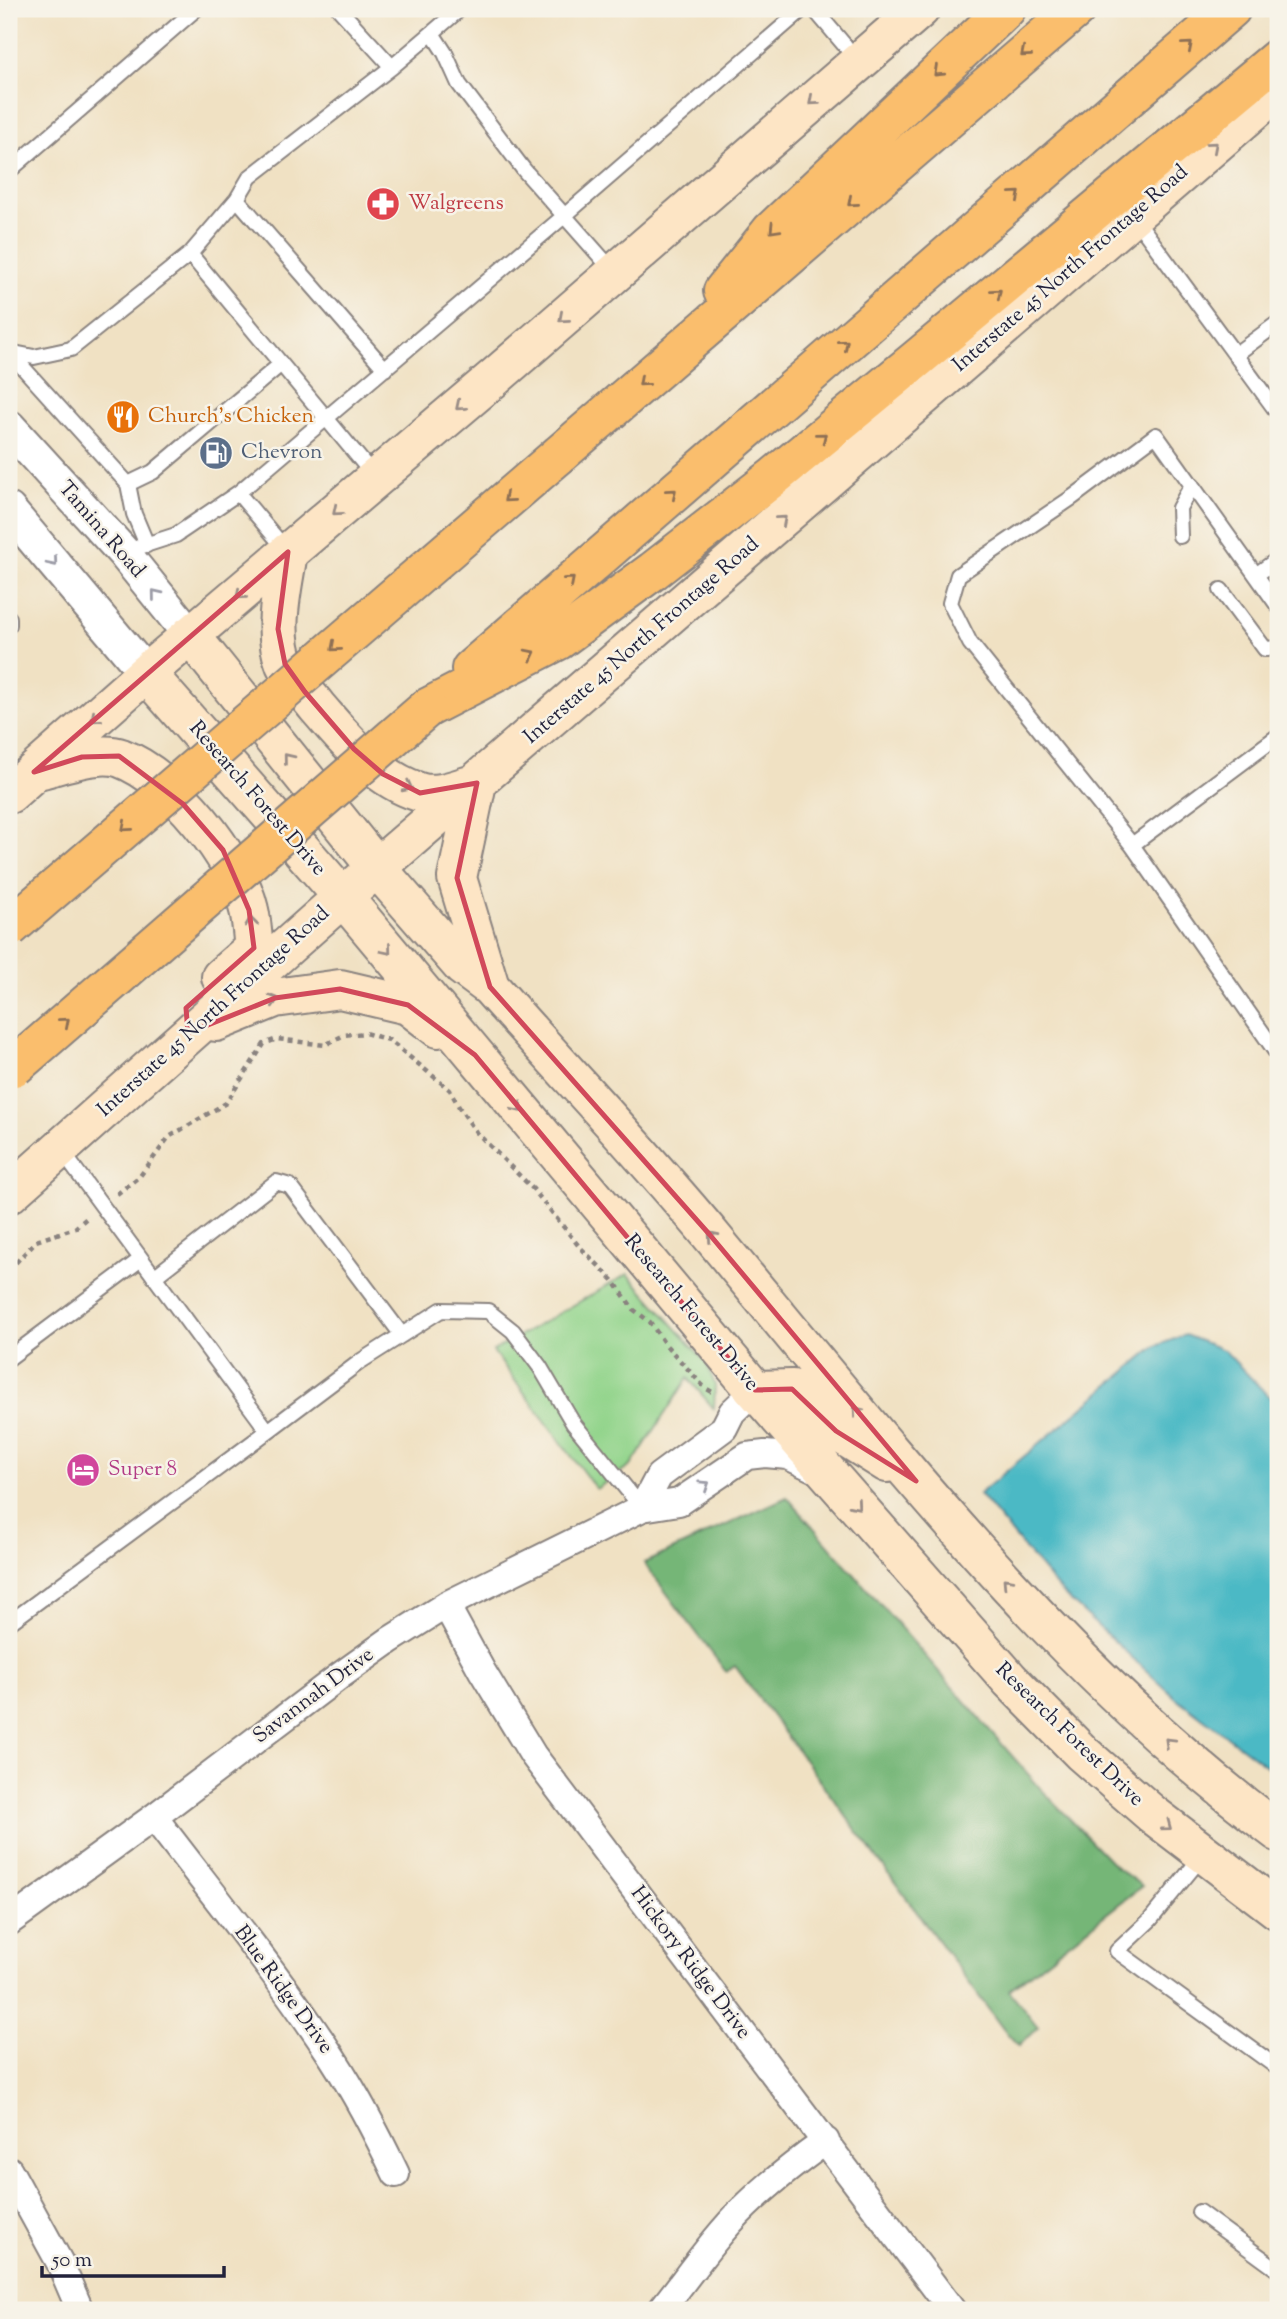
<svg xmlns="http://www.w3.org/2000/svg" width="1287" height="2319" viewBox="0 0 1287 2319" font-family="'Sorts Mill Goudy',serif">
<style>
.green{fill:#92d48b;stroke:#5a7b63;stroke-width:2}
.forest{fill:#75b677;stroke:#4c6c59;stroke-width:2}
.water{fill:#4bb9c5;stroke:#366e80;stroke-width:2}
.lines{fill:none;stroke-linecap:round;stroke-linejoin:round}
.service-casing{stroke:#89827f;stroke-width:18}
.minor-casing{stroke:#89827f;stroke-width:30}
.tertiary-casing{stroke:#89827f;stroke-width:37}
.secondary-casing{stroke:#89827f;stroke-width:42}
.motorway-casing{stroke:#89827f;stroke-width:42}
.path{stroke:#89827f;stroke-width:4.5;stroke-dasharray:5 5;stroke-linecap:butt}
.service{stroke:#fff;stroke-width:14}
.minor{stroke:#fff;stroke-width:26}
.tertiary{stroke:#fff;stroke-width:33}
.secondary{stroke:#fde5c5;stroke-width:38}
.motorway{stroke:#fabe6d;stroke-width:38}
.motorway-bridge-casing{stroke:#89827f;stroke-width:42;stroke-linecap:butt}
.motorway-bridge{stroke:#fabe6d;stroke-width:38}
.oneway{stroke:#8e7054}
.oneway2{stroke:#9a8d87}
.oneway3{stroke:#9c9ca7}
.marked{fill:none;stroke:#d1495b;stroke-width:5;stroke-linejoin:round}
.labels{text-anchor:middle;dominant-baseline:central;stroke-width:5;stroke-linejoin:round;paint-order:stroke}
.health-label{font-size:21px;fill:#be3a42;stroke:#f7f3e8;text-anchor:start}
.street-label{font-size:21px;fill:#22223b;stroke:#f7f3e8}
.food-label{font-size:21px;fill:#c56008;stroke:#f7f3e8;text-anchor:start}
.service-label{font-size:21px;fill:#4e5e75;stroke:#f7f3e8;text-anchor:start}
.hotel-label{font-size:21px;fill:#b23c85;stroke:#f7f3e8;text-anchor:start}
</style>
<rect width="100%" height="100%" fill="#f7f3e8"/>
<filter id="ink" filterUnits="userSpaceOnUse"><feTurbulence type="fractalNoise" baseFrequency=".0143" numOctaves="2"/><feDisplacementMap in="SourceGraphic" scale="14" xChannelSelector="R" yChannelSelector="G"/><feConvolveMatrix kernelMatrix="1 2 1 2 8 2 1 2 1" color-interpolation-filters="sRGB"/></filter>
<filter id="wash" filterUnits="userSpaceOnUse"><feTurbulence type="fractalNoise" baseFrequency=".00686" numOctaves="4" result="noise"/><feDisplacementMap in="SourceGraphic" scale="28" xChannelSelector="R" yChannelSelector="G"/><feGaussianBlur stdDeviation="1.57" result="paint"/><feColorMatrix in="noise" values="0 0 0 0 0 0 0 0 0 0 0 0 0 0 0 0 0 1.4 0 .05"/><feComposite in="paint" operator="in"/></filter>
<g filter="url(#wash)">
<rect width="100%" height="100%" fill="#f0e1c3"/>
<!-- green -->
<path class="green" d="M628,1274L706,1362L715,1385L714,1409L688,1378L631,1466L596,1489L493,1351Z"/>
<!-- forest -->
<path class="forest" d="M787,1497L1041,1789L1116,1867L1142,1886L1009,1990L1038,2027L1019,2046L1004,2030L735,1666L726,1672L644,1563Z"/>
<!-- water -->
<path class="water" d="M1185,1335L1224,1350L1278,1406V1759L1268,1767L1176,1698L1062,1593L979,1494L1156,1346Z"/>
</g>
<g filter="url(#ink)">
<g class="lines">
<!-- service casing -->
<g class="service-casing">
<path id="service" d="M339,9L392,67L432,33L445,53L459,84L524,170L614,272
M814,9L858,61
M432,33L460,9
M9,171L196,9
M237,199L385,369
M1134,217L1278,413
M190,254L237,199L250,177L392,67
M9,352L34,357L71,349L190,254L375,477
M9,352L128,484L134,514L147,545
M1236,354L1278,323
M128,484L153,472L281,364
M238,493L563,217L803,9
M1180,536L1179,508L1192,485
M139,547L176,535L238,493L287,551
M1256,575L1278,559
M1221,590L1265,649L1278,648
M1278,606L1156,435L1073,497L958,575L950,603L970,643L1132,845L1278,1055
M9,618V625
M1132,845L1278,736
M154,1277L276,1182L290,1186L402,1335
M9,1358L141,1259
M268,1431L361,1361L441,1310L488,1311L513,1331L540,1367L573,1423L642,1508
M9,1623L268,1431L61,1150
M1204,1854L1150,1920L1117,1951L1278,2068
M1199,2212L1278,2270"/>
</g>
<!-- minor casing -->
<g class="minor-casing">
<path id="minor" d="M642,1508L659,1476L724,1428L732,1412L755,1390
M446,1605L482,1671L533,1755L952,2310
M154,1817C214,1896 278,1974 332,2057C356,2094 377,2134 396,2174
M9,1922L154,1817L341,1675L390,1640L446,1605L642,1508L679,1502L747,1456L765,1454L788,1456L819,1471
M9,2170L60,2263L80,2310
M661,2310C689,2275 714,2237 746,2206C771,2182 798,2161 826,2141"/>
</g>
<!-- tertiary casing -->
<g class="tertiary-casing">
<path id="tertiary" d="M9,427L123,552L190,635
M9,510L146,673"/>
</g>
<!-- secondary casing -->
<g class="secondary-casing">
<path id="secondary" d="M288,552C283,587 271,630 285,664C292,679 307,694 317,707C346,740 375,778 419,792C437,798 459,788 477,783L457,878L490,987
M190,635L377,868L463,967L490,987C565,1072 643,1153 714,1239C887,1447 1060,1670 1278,1832
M146,673L343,897L755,1390L1010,1680L1082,1753L1152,1814L1278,1910
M42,769C62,763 101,750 121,758C172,777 237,857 249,910C252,922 252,935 254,948L221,977
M9,794L146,673L495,377L920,9
M216,1022L275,998L340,989L408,1005L438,1028
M9,1194L343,897L1278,90
M755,1390L792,1389L836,1431L887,1463"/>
</g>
<!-- motorway casing -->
<g class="motorway-casing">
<path id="motorway" d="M723,291L771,231L1006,9
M560,454L1076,9
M471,669L1231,9
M427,708L559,640L653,571L775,476L917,359L1278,58"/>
</g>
<!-- path -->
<path class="path" d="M117,1194L140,1176L169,1137L226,1103L264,1044L277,1039L325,1045L344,1035L365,1033L389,1040L450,1090L459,1107L476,1132L533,1189L578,1245L613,1280L634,1310L650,1322L664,1343L705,1388L716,1394
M9,1270L36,1241L75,1228L88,1217"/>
<!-- service -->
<use href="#service" class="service"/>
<!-- minor -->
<use href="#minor" class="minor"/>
<!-- tertiary -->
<use href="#tertiary" class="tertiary"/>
<!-- secondary -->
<use href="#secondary" class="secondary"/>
<!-- motorway -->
<use href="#motorway" class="motorway"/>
<!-- motorway-bridge casing -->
<g class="motorway-bridge-casing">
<path id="motorway-bridge" d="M9,928L560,454
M14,1067L427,708"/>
</g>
<!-- motorway-bridge -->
<use href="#motorway-bridge" class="motorway-bridge"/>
</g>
<!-- one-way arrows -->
<defs><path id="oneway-chevron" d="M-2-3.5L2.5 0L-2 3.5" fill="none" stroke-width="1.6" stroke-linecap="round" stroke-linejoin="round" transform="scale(1.75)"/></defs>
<g class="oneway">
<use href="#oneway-chevron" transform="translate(1188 46) rotate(-41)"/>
<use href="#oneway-chevron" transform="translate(1025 53) rotate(139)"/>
<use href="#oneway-chevron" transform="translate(938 72) rotate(137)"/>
<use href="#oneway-chevron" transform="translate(1016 195) rotate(-41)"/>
<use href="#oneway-chevron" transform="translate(852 202) rotate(139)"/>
<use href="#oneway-chevron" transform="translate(774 229) rotate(134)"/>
<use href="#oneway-chevron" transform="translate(997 293) rotate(-40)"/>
<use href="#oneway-chevron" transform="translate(844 344) rotate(-41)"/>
<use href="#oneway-chevron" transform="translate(643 382) rotate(139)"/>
<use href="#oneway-chevron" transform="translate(822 437) rotate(-39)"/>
<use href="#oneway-chevron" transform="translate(672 493) rotate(-41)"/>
<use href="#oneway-chevron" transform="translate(508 498) rotate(139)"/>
<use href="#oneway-chevron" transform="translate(570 581) rotate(-41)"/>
<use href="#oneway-chevron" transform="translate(335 647) rotate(139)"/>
<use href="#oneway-chevron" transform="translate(531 654) rotate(-27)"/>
<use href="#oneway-chevron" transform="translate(126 827) rotate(139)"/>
<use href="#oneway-chevron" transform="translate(65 1022) rotate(-41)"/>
</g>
<g class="oneway2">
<use href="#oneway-chevron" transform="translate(813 101) rotate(139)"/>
<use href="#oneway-chevron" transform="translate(1213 146) rotate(-41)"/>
<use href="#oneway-chevron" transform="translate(563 318) rotate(139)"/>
<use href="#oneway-chevron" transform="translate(460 406) rotate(140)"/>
<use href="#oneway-chevron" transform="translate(337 511) rotate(140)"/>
<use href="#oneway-chevron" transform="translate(782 520) rotate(-41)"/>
<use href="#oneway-chevron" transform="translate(240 595) rotate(139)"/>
<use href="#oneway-chevron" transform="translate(95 718) rotate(139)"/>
<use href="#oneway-chevron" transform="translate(288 758) rotate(-129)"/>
<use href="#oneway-chevron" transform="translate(408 787) rotate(27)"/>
<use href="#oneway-chevron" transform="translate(251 922) rotate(-97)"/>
<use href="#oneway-chevron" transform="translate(387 950) rotate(50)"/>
<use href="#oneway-chevron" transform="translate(274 1000) rotate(-16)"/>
<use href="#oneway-chevron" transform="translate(518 1108) rotate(50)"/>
<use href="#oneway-chevron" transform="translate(712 1236) rotate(-131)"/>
<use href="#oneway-chevron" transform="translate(857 1411) rotate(-130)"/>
<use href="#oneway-chevron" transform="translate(856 1505) rotate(49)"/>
<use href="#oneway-chevron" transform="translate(1007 1582) rotate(-133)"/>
<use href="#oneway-chevron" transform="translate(1169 1742) rotate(-136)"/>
<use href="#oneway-chevron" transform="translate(1167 1826) rotate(37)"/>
</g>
<g class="oneway3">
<use href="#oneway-chevron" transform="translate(53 562) rotate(50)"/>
<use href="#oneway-chevron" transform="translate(156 594) rotate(-129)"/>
<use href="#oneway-chevron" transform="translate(705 1485) rotate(-34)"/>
</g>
</g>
<!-- marked area -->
<path class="marked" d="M288,552L278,629L285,664L305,692L354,749L383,774L420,793L477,783L457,878L490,987L710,1235L916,1481L836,1431L792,1389L755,1390L475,1055L408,1005L340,989L275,998L188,1033L186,1008L254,948L249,910L223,850L183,804L119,756L82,757L34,772Z"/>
<!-- icons -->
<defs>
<g id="pharmacy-disc" transform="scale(1.75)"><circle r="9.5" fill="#e0444e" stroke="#f7f3e8"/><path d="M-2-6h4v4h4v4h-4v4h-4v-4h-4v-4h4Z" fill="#fff"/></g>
<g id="restaurant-disc" transform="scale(1.75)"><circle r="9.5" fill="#e8710a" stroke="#f7f3e8"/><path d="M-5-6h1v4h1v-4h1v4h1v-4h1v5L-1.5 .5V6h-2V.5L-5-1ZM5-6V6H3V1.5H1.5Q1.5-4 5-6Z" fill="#fff"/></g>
<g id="fuel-disc" transform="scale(1.75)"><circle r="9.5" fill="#5c6f8a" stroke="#f7f3e8"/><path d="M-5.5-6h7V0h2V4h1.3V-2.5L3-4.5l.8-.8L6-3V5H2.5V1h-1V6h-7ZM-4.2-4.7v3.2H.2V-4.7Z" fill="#fff"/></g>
<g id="hotel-disc" transform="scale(1.75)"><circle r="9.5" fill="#d1479c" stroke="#f7f3e8"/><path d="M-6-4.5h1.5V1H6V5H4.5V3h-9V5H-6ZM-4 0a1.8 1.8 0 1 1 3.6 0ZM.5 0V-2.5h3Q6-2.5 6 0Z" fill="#fff"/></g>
</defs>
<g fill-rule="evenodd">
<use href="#pharmacy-disc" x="383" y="204"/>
<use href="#restaurant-disc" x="123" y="417"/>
<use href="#fuel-disc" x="216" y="453"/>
<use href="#hotel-disc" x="83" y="1470"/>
</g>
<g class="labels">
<!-- health labels -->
<g class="health-label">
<text x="408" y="204">Walgreens</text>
</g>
<!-- street labels -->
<g class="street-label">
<text transform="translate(1071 269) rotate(-41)">Interstate 45 North Frontage Road</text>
<text transform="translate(101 530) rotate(49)">Tamina Road</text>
<text transform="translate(642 641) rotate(-41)">Interstate 45 North Frontage Road</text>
<text transform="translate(257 799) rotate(49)">Research Forest Drive</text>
<text transform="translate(214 1012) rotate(-42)">Interstate 45 North Frontage Road</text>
<text transform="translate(691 1313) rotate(50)">Research Forest Drive</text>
<text transform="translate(314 1696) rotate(-37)">Savannah Drive</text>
<text transform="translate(1069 1735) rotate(44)">Research Forest Drive</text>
<text transform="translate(690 1963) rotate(53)">Hickory Ridge Drive</text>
<text transform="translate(283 1990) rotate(54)">Blue Ridge Drive</text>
</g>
<!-- food labels -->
<g class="food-label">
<text x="148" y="417">Church's Chicken</text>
</g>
<!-- service labels -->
<g class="service-label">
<text x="241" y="453">Chevron</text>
</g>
<!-- hotel labels -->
<g class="hotel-label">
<text x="108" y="1470">Super 8</text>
</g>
</g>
<!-- margin -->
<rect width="1287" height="2319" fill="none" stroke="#f7f3e8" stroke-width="35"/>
<!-- scale -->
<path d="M42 2266v10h182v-10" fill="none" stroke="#22223b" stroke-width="3.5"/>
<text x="52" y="2266" font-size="21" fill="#22223b" stroke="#f7f3e8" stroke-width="5" paint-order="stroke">50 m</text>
</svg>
